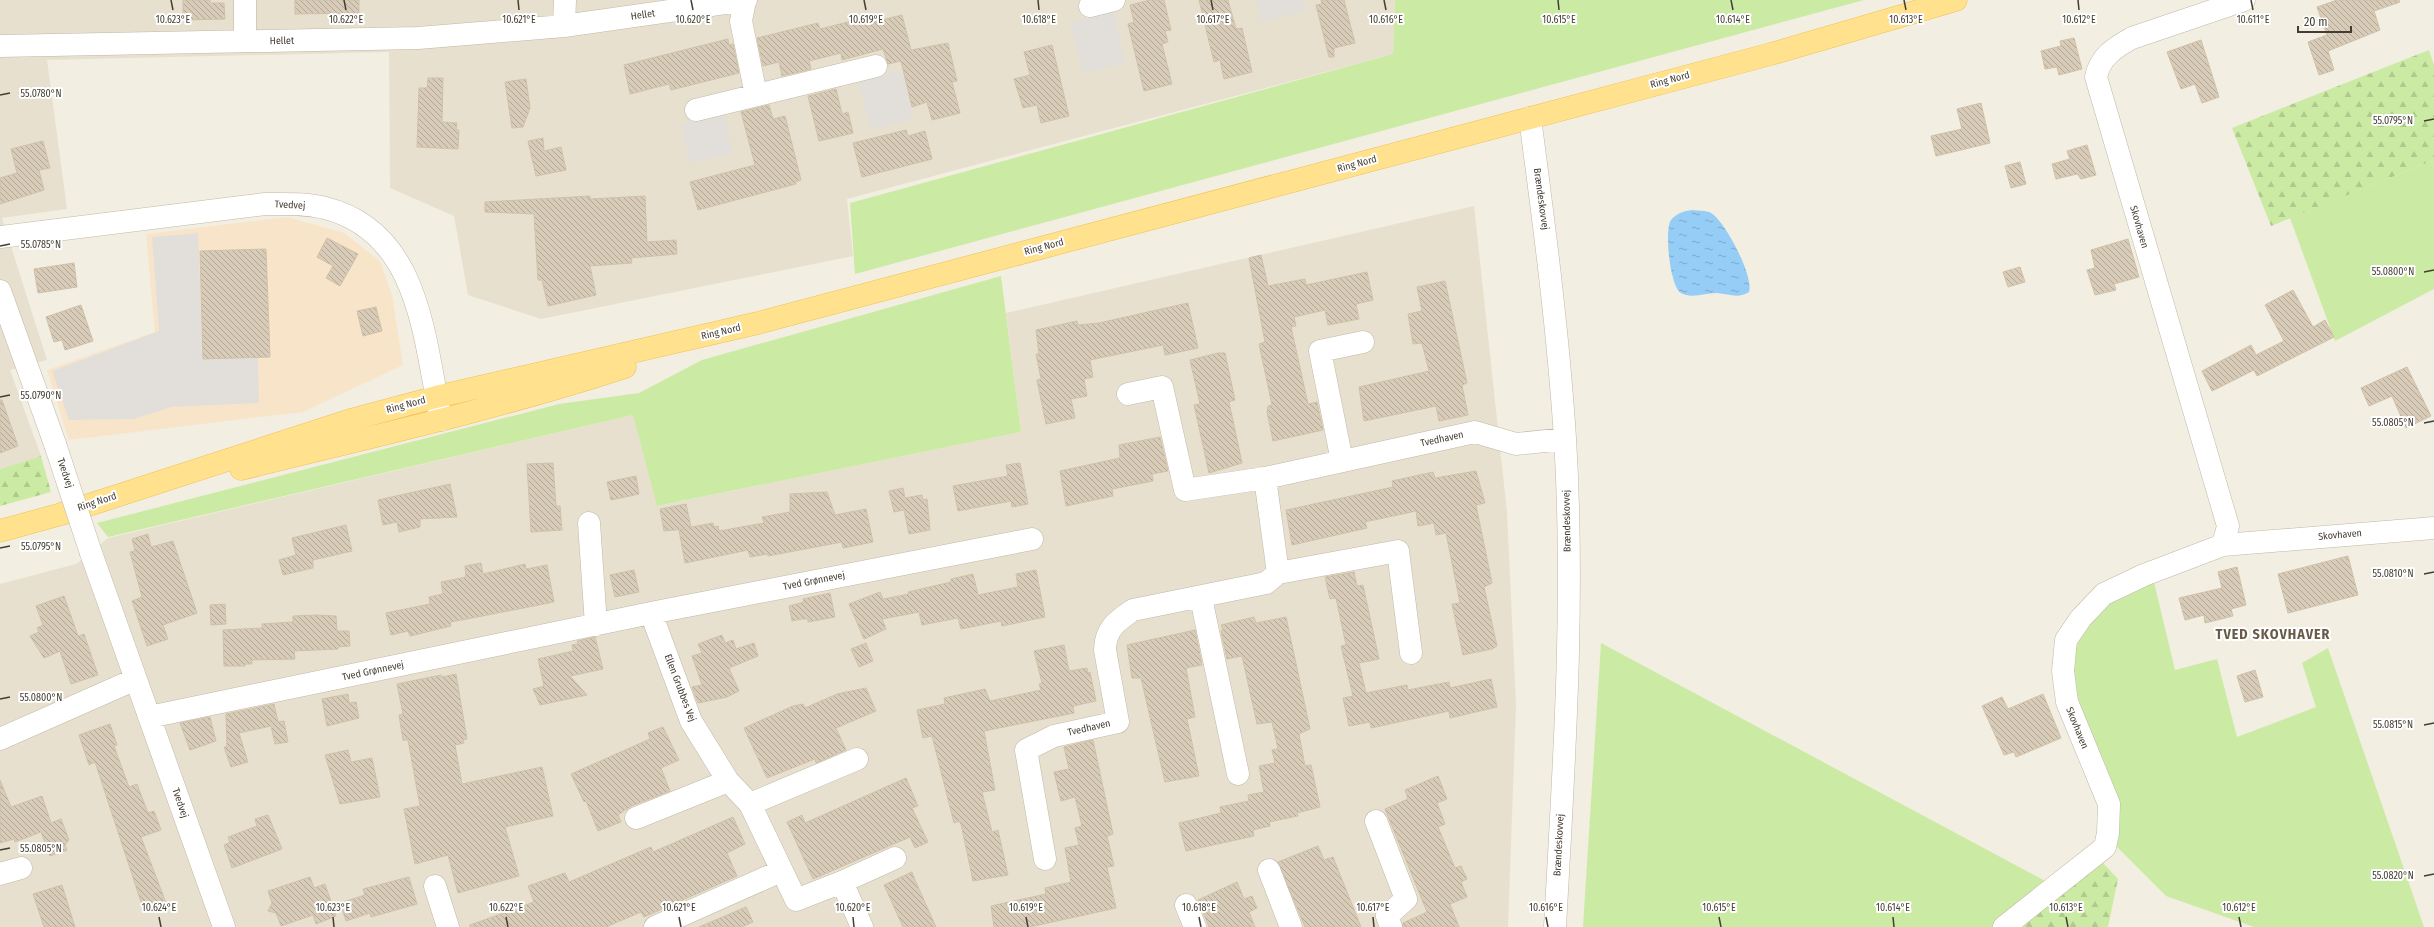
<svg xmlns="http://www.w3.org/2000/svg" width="2434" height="927" viewBox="0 0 2434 927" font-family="'Fira Sans Condensed',sans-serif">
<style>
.residential{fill:#e7e0cf}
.commercial{fill:#f8e5c9}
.green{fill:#cbeba5}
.forest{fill:url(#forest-firs)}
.parking{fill:#e2dfdb}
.water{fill:url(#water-ripples)}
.building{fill:url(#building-back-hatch);stroke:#d0c1a8}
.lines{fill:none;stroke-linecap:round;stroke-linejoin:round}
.minor-casing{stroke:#c1b8a6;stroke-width:23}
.major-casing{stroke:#eec254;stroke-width:23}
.minor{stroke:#fff;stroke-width:22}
.major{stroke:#ffe18e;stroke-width:22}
.minor-bridge-casing{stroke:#c1b8a6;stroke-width:23;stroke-linecap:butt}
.minor-bridge{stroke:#fff;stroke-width:22}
.ticks{fill:none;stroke:#443d32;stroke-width:1.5}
.labels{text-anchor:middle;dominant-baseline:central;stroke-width:4;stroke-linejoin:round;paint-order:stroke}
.street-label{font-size:10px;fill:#443d32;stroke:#fff}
.district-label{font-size:14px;font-weight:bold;letter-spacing:1px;fill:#685b48;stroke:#fff}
.ticks-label{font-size:10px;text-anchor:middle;fill:#443d32;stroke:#fff;stroke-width:4;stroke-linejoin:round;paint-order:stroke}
</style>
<defs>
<pattern id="forest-firs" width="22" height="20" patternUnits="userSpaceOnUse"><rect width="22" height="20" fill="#cbeba5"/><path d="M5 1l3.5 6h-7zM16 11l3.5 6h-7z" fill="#b0ca8e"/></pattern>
<pattern id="water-ripples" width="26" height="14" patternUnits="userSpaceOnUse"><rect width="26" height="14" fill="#96cdf6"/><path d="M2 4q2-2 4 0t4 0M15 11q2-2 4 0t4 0" fill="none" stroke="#7ca8c8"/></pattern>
<pattern id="building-back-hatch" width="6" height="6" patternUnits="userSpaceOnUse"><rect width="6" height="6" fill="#d8ccb9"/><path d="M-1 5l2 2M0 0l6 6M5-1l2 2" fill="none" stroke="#b1a797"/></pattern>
</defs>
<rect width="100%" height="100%" fill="#f2eee1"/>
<!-- residential -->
<path class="residential" d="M0,0H1395L1393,54L847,199L853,256L541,319L468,295L454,216L390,188L389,52L47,60L67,209L2,218L47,360L10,370L41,456L0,469Z
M1474,206L1507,512L1516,706L1508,927H0V584L76,564L108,538L633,415L658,506L1021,432L1006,313Z"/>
<!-- commercial -->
<path class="commercial" d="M287,217L344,233L380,261L392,295L403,365L303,412L69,440L47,370L155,332L146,234Z"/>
<!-- green -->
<path class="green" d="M1395,0H1864L855,274L850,203L1393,54Z
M2434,160V289L2335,341L2290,218Z
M1001,276L1021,432L657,506L633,415L108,537L97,523L559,404L639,393L702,360Z
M2154,582L2175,670L2217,659L2237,737L2316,707L2302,663L2328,648L2424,927H2254L2166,896L2117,847C2118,839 2119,830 2117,822C2103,751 2031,669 2105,607C2119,596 2138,590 2154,582Z
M1601,643L2049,883L1995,927H1583Z"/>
<!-- forest -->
<path class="forest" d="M2429,50L2434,65V160L2271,226L2232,128Z
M41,456L51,492L0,506V469Z
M2103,863L2118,879L2108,927H2021Z"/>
<!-- parking -->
<path class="parking" d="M1256,0H1302L1305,11L1262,22Z
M1113,11L1126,63L1083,73L1070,22Z
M902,70L914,119L871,130L858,81Z
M724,114L733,153L690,163L681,124Z
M198,233L203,359L258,357L259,403L171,407L134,419L69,420L52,371L159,331L152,237Z"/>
<!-- water -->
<path class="water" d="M1692,210C1697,211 1706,210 1711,213C1725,221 1754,276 1749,292C1738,299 1729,294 1717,293C1705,293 1691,299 1681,293C1670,287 1664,230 1671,220C1677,213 1684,211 1692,210Z"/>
<!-- building -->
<path class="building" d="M183,0H210V3H224L225,19L183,20Z
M295,0H359V13L295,14Z
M1150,0H1164L1171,30L1165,31L1168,42L1162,44L1172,84L1144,91L1128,24L1134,22L1130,5Z
M1199,0H1228L1236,29L1242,28L1252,72L1224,79L1220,60L1214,62Z
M1321,0H1344L1355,43L1334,48V57H1329L1316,5L1322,4Z
M2337,0H2399L2400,2L2374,11L2380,30L2328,51L2334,70L2319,75L2308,42L2327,35L2317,7Z
M902,15L911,50L948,43L957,81L952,82L960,113L932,120L927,102L912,107L901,61L888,64L883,49L842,60L841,53L809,61L811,69L782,76L779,62L763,66L757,38L818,23L820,29L860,19L861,25Z
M2074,38L2082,69L2059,75L2057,67L2045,69L2041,51L2061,46L2060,41Z
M728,39L729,45L733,44L739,73L671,90L669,84L630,94L624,65Z
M2201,40L2219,97L2202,103L2195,84L2181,89L2167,52Z
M1052,45L1069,116L1041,123L1037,105L1023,108L1014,79L1030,75L1024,52Z
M428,78H443L442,122L457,123L456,130H459L458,149L417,147L419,88H427Z
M526,79L530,108L523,127L512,128L505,82Z
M836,89L842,114L848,112L853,133L819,141L808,96Z
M1981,103L1990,143L1936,156L1931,136L1962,129L1957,109Z
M769,105L773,119L785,116L801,180L795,182L796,184L698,210L690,182L755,165L741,112Z
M906,130L908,136L925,131L932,159L862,177L853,143Z
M543,138L544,151L561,147L566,170L536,176L528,141Z
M43,141L50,168L39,170L44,190L0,204V178L17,173L11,149Z
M2087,145L2096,175L2081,179L2077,174L2056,179L2052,164L2070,159L2067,151Z
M2020,162L2026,184L2011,188L2005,166Z
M590,196V199L645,196L647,242L676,240L677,254L631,258L632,263L590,266L596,295L548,306L542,280H538L534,214L485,212V202Z
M327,238L358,254L340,286L326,278L333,266L317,257Z
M2128,239L2139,277L2114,284L2116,290L2095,295L2087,270L2095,268L2091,250Z
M266,249L270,357L203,359L200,251Z
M1261,255L1268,286L1305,279L1306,285L1367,272L1373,300L1356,304L1359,319L1328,325L1325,310L1294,317L1296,326L1291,327L1308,404L1317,402L1323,430L1273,441L1267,412L1268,406L1272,405L1259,344L1265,342L1249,258Z
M74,263L77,287L38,293L34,269Z
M2020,267L2025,282L2008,287L2003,272Z
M1445,281L1467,383L1462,385L1468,415L1439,421L1436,406L1364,421L1359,387L1429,371L1422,343L1413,344L1408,314L1422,311L1417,287Z
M2293,290L2313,327L2325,320L2334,337L2257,376L2254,370L2212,391L2202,371L2251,345L2256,355L2284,341L2265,305Z
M1188,303L1198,348L1165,355L1163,345L1090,360L1093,377L1084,379L1087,396L1071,399L1075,418L1046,424L1037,380L1041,379L1036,354H1039L1036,330L1077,321L1078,325L1099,323Z
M81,305L93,341L65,350L62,340L54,342L46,317Z
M376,307L382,331L363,336L357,311Z
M1218,353H1225L1235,400L1229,402L1242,463L1209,473L1194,405L1200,404L1190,360Z
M2407,367L2431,416L2406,428L2392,396L2369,406L2361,388Z
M0,400H2L18,446L0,453Z
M1160,437L1168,471L1152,474L1153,481L1112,489L1113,496L1066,506L1060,471L1120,458L1119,445Z
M553,463L556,506H560L562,530L531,532L527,464Z
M1020,463L1028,504L1012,507L1011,501L958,511L953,486L1008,476L1006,465Z
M1476,471L1485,503L1476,505L1492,583L1484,587L1497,646L1492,649L1463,655L1452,604L1460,603L1446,533L1436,535L1434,523L1418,526L1416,511L1365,522L1367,528L1292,545L1286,510L1393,487L1392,481L1433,472L1435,478Z
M636,476L639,494L611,500L607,482Z
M450,484L457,517L420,519V527L399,532L397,522L383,525L378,500Z
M903,488L905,498L922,495L923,500L927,499L930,530L909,534L904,510L894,512L889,491Z
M827,492L835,515L866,509L873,542L843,548L842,542L768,556V554L750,557L748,550L685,563L679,530L685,529L664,531L660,509L686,504L691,527L713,523L714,527L718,526L719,531L764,523L762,517L790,512V494Z
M346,525L352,551L313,560V568L283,575L279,560L296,555L292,538Z
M148,534L151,547L173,541L197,613L163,625L168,639L147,646L132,601L142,597L130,552L135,551L132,539Z
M2348,556L2358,595L2288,613L2278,574Z
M481,563L483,574L525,564L526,569L547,565L554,602L462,620L450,622L451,626L410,636L408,631L391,635L386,613L430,604L429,597L443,594L441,582L466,577L465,566Z
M2237,567L2246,605L2231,609L2233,616L2205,623L2204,615L2185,620L2179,598L2222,588L2218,572Z
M634,570L639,592L615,597L610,575Z
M1036,570L1045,617L1002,626L1001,621L961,629L958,618L922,625L919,612L882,619L886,629L864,639L849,604L880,592L883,599L909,594L908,592L951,582V579L973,574L978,595L1018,587L1016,574Z
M1354,572L1357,586L1363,585L1379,659L1359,663L1366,693L1407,685L1408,690L1449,682L1450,688L1491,679L1497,707L1450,718L1449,711L1371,728L1370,722L1349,726L1343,698L1353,696L1341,646L1346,645L1336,598L1330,599L1325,577Z
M830,593L835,617L808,622V619H802L792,621L789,606L804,602L803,599Z
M64,596L78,636L84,634L98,675L71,684L60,651L44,658L30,636L39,632L37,628L43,625L36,606Z
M225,604L226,624L211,625L210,605Z
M316,615L336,616L337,631H349L350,646L338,647V649L294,651L295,659L252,660V664H245V666H224L223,630L262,628V624L293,622V616Z
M1254,617L1256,623L1286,617L1310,729L1299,734L1305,766L1311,765L1320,807L1297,813L1298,816L1269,822L1270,826L1253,830L1254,836L1186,851L1179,823L1221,813L1220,807L1249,801L1248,795L1264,792L1259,766L1275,763L1272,750L1278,749L1272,722L1257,724L1242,656L1227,659L1221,631L1223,630L1221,625Z
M1195,630L1202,665L1186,668L1195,717L1187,719L1199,776L1165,782L1141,678H1132L1127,645Z
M722,635L725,643L733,640L736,649L754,643L758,656L729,668L739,691L727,697L698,703L692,687L702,685L692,656L702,653L698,644Z
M595,637L603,669L570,676L587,695L540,705L533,689L544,686L538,659L573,651L572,645L578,644L577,641Z
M866,643L873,661L859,667L851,649Z
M1064,645L1069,671L1087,668L1088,673L1090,672L1096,701L1073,706L1074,713L984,731L995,790L982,792L992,832L998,830L1008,875L973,881L961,824L959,821L954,823L932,736L923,738L917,710L945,704L944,698L985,689L990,701L1041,690L1039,684L1042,683L1034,651Z
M2255,670L2263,697L2245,702L2237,676Z
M456,674L467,739L463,740L464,743L455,745L462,784L542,767L553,816L505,827L519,876L458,893L448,855L415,864L404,809L420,806L408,740H403L399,715L403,714L397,684L441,675L442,677Z
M866,688L876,711L836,728L846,750L816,763L815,759L767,778L744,728L793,706L803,704L805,708L837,694Z
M348,694L349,703L356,702L359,718L327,726L322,699Z
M2043,694L2061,738L2016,757L2014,752L2004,755L1982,706L2002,697L2008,709Z
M274,704L278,722L284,721L288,742L275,744L271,726L239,733L248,762L231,767L224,747H227L226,714Z
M210,717L216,741L190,750L180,723Z
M110,724L117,745L114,746L129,787L137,784L148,813L154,811L161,830L141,837L166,903L144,911L95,762L89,765L79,735Z
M663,727L679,760L661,768L670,791L631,806L618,815L621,822L598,831L586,801L584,802L571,774L650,739L648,733Z
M1093,740L1113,834L1107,836L1114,866L1107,867L1116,908L1030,927H994L991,906L1046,894L1045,888L1071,882L1065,848L1079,845L1075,828L1082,826L1075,797L1061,801L1054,772L1069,769L1064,747Z
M348,750L351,762L372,758L380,797L340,804L325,755Z
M1438,776L1447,799L1437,803L1445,824L1438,827L1455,868L1461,866L1467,879L1461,882L1467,897L1450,904L1459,927H1403V923L1427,912L1385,809L1408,799L1405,790Z
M906,778L918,806L912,808L928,842L915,848L910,837L813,879L787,822L802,815L805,823Z
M0,780L11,807L42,796L51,823L61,819L69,840L65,845L67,850L50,856L41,832L15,842L14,839L0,843Z
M268,815L282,849L232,868L224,845L230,842L228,837L257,826L255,819Z
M733,817L745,844L727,853L737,876L644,917L641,912L606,927H470V925L534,902L528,886L565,873L569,882L651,847L653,852Z
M1318,846L1324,860L1333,857L1361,927H1305L1278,862Z
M912,872L915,880L936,927H903L884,885Z
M310,877L314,888L325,884L336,916L316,924L313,915L281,926L276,913L268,911L272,903L268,891Z
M409,877L417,904L371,917L370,913L346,921L340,903L365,895L363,889Z
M1237,882L1244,899L1252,896L1257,908L1249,912L1255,927H1209L1198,900Z
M62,885L75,927H44L33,894Z
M746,907L753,922L742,927H699Z"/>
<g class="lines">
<!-- minor casing -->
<g class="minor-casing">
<path id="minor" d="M245,0V41
M745,0L741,21L756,95
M1090,6L1114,0
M564,26L565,0
M0,46L418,38L564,26L746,0
M696,110L876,66
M1530,118C1544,224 1558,330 1565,438C1575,601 1564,764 1555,927
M0,237L265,204C285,204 305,203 325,208C421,232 424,341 441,420
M0,291L55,444
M1128,394L1162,387L1185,490L1265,478L1475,432L1516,444L1565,439
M1342,461L1320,351L1363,342
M589,523L596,625
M2223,545L2434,528
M91,553L224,927
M1278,573L1398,551L1411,653
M1201,598L1238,774
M651,613L691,721L728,781L750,804L796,900L842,882L862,927
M149,717L651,613L1032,539
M0,739L136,679
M750,804L857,759
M636,818L728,781
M1376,821L1406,899L1387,916L1391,927
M1045,859L1026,750L1054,736L1118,722L1105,650C1105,629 1117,621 1133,610L1266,583L1278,573L1265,478
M1269,870L1291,927
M0,874L21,868
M842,882L895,858
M435,886L448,927
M1186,905L1195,927
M655,927L781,871
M2004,927L2105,847L2108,833L2109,804L2067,702L2063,671L2066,640L2081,618L2104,594L2144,575L2223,545L2228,526L2096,77C2100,57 2114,48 2132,38L2244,0"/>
</g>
<!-- major casing -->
<g class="major-casing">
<path id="major" d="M241,469C370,437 500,408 625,367
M61,514L354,419L436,397L758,323L1771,54L1956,0
M0,531L76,510"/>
</g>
<!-- minor -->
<use href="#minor" class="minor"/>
<!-- major -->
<use href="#major" class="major"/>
<!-- minor-bridge casing -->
<g class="minor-bridge-casing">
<path id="minor-bridge" d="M55,444L91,553"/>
</g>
<!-- minor-bridge -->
<use href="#minor-bridge" class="minor-bridge"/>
</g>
<!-- ticks -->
<path class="ticks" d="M171,0L173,10M344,0L346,10M518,0L519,10M691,0L693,10M864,0L866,10M1038,0L1039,10M1211,0L1213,10M1384,0L1386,10M1558,0L1559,10M1731,0L1733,10M1904,0L1906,10M2078,0L2079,10M2251,0L2253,10M0,95L10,93M2424,121L2434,119M0,246L10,244M2424,272L2434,270M0,397L10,395M2424,423L2434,421M0,548L10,546M2424,574L2434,572M0,699L10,697M2424,725L2434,723M0,850L10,848M2424,876L2434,874M159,917L161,927M333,917L334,927M506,917L508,927M679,917L681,927M853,917L854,927M1026,917L1028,927M1199,917L1201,927M1373,917L1374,927M1546,917L1548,927M1719,917L1721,927M1893,917L1894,927M2066,917L2068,927M2239,917L2241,927"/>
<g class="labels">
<!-- street labels -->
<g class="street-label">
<text transform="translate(643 15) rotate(-8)">Hellet</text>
<text transform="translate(282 41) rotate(-1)">Hellet</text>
<text transform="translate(1670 80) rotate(-15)">Ring Nord</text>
<text transform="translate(1357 164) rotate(-15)">Ring Nord</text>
<text transform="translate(1541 199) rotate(82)">Brændeskovvej</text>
<text transform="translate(290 205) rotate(3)">Tvedvej</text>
<text transform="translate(2139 227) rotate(74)">Skovhaven</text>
<text transform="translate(1044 247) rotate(-15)">Ring Nord</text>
<text transform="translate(721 332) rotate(-13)">Ring Nord</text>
<text transform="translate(406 405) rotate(-15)">Ring Nord</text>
<text transform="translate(1442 439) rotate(-12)">Tvedhaven</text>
<text transform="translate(65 473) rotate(71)">Tvedvej</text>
<text transform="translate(97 502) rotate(-18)">Ring Nord</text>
<text transform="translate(1567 521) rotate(-91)">Brændeskovvej</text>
<text transform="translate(2340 535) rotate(-5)">Skovhaven</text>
<text transform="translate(814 581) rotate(-11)">Tved Grønnevej</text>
<text transform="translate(373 671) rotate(-12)">Tved Grønnevej</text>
<text transform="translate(680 688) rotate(69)">Ellen Grubbes Vej</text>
<text transform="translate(1089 728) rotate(-13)">Tvedhaven</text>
<text transform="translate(2077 728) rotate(68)">Skovhaven</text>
<text transform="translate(180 803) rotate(71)">Tvedvej</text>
<text transform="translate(1559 845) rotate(-87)">Brændeskovvej</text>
</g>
<!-- district labels -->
<g class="district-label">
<text x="2273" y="634">TVED SKOVHAVER</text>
</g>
</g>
<g class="ticks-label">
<text x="173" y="23">10.623°E</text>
<text x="346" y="23">10.622°E</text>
<text x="519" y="23">10.621°E</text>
<text x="693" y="23">10.620°E</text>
<text x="866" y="23">10.619°E</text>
<text x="1039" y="23">10.618°E</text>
<text x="1213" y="23">10.617°E</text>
<text x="1386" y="23">10.616°E</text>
<text x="1559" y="23">10.615°E</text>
<text x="1733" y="23">10.614°E</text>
<text x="1906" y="23">10.613°E</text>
<text x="2079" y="23">10.612°E</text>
<text x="2253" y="23">10.611°E</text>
<text x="41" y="97">55.0780°N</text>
<text x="2393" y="124">55.0795°N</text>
<text x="41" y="248">55.0785°N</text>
<text x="2393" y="275">55.0800°N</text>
<text x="41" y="399">55.0790°N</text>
<text x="2393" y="426">55.0805°N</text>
<text x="41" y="550">55.0795°N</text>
<text x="2393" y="577">55.0810°N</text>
<text x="41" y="701">55.0800°N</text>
<text x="2393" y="728">55.0815°N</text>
<text x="41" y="852">55.0805°N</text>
<text x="2393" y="879">55.0820°N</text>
<text x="159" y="911">10.624°E</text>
<text x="333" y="911">10.623°E</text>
<text x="506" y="911">10.622°E</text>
<text x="679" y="911">10.621°E</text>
<text x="853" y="911">10.620°E</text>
<text x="1026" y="911">10.619°E</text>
<text x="1199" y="911">10.618°E</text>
<text x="1373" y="911">10.617°E</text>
<text x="1546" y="911">10.616°E</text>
<text x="1719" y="911">10.615°E</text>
<text x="1893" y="911">10.614°E</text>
<text x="2066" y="911">10.613°E</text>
<text x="2239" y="911">10.612°E</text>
</g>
<!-- scale -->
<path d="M2298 26v6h53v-6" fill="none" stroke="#443d32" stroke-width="2"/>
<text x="2304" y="26" font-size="12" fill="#443d32" stroke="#ffffff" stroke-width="3" paint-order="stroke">20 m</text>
</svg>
